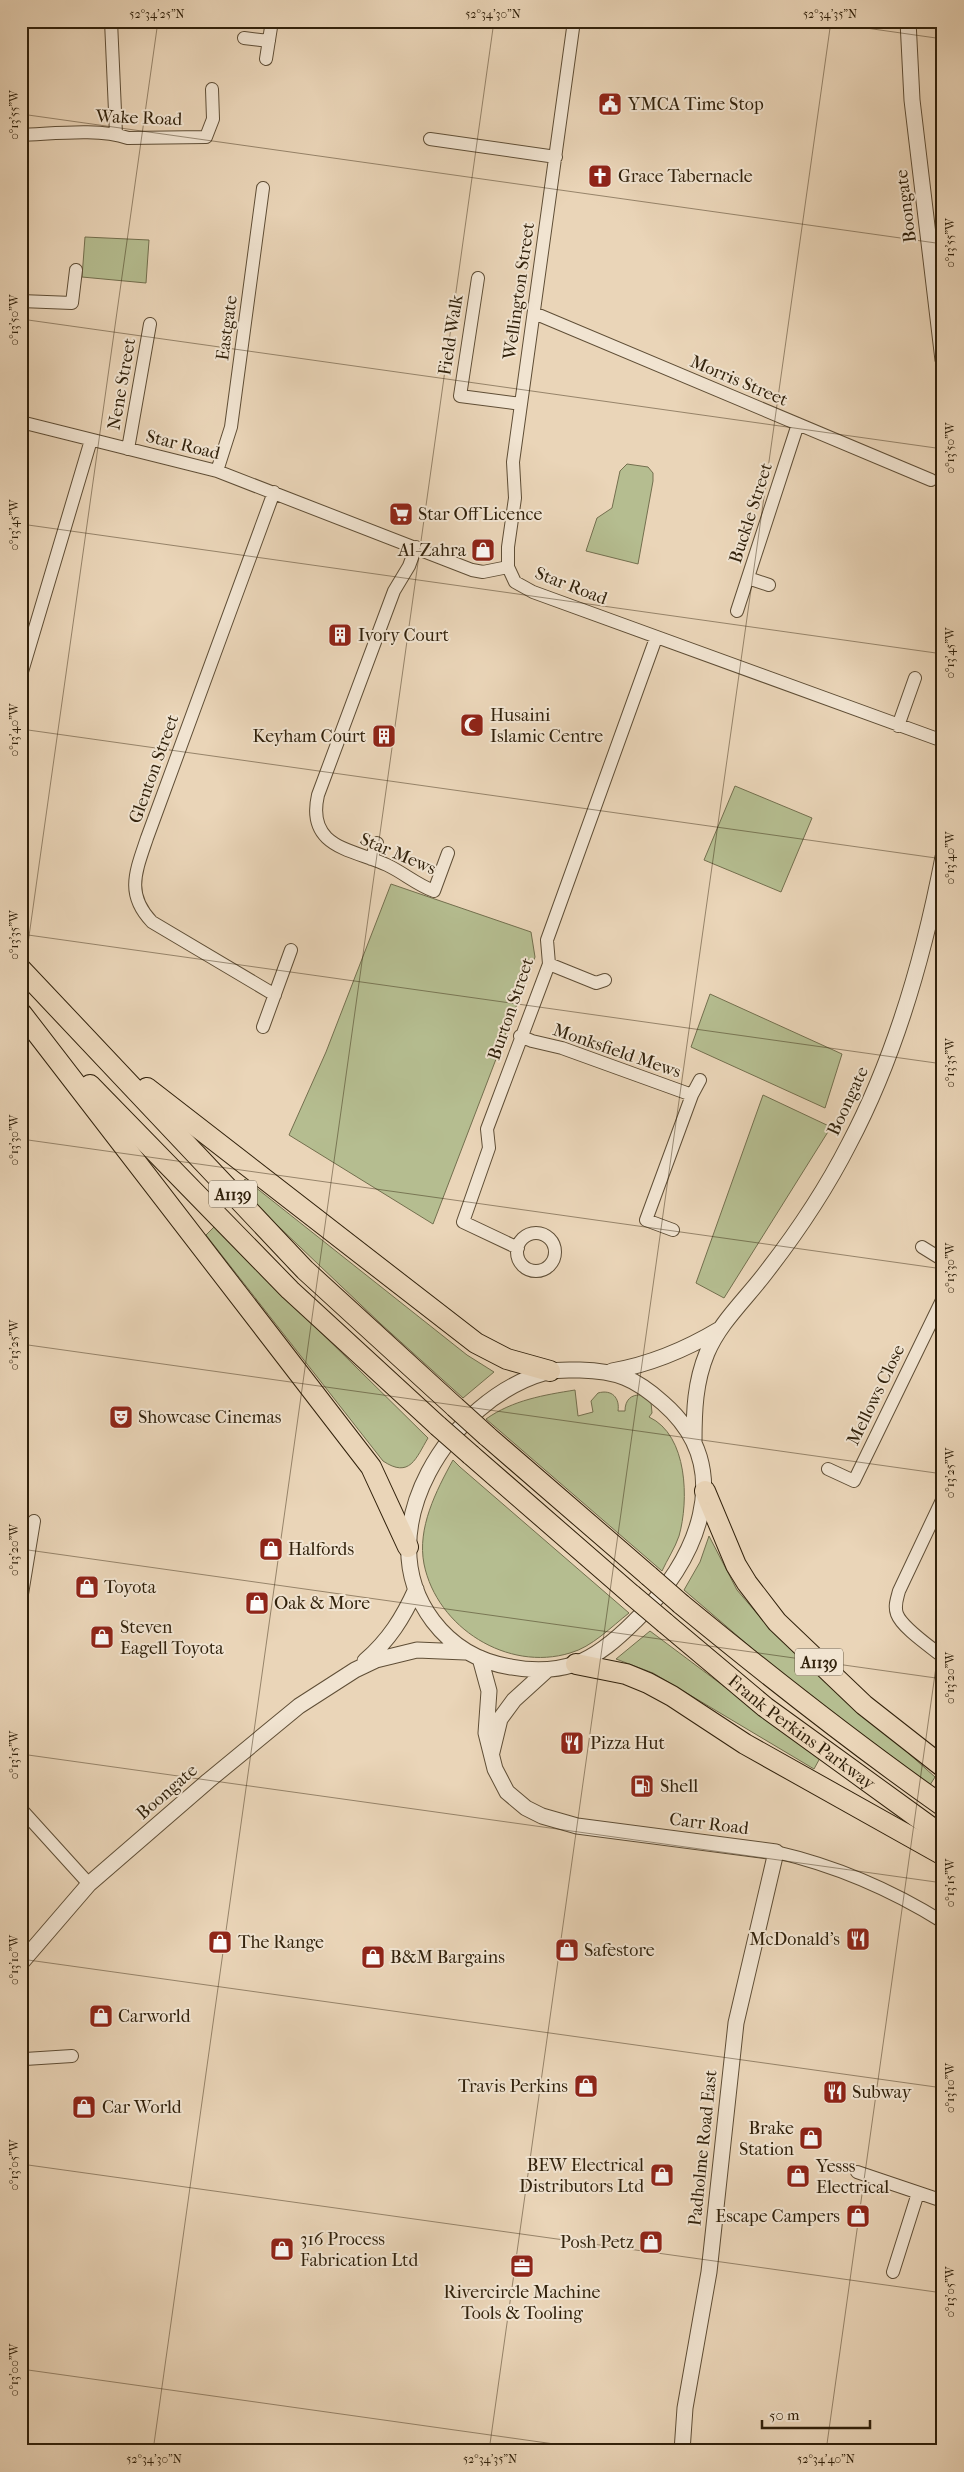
<svg xmlns="http://www.w3.org/2000/svg" width="964" height="2472" viewBox="0 0 964 2472" font-family="'IM FELL French Canon',serif">
<style>
.green{fill:#b5bd90;stroke:#736f4e}
.lines{fill:none;stroke-linecap:round;stroke-linejoin:round}
.minor-casing{stroke:#5f4e36;stroke-width:14}
.tertiary-casing{stroke:#5f4e36;stroke-width:17}
.trunk-casing{stroke:#31210b;stroke-width:22}
.minor{stroke:#f1e4d1;stroke-width:12}
.tertiary{stroke:#f1e4d1;stroke-width:15}
.trunk{stroke:#ead5b8;stroke-width:20}
.trunk-bridge-casing{stroke:#31210b;stroke-width:22;stroke-linecap:butt}
.trunk-bridge{stroke:#ead5b8;stroke-width:20}
.ticks{fill:none;stroke:#31210b;stroke-width:1;stroke-opacity:0.45}
.labels{text-anchor:middle;dominant-baseline:central;stroke-width:4;stroke-linejoin:round;paint-order:stroke}
.shield{fill:#f1e4d1;stroke:#6b5c46;stroke-width:1}
.shield-label{font-size:16px;font-weight:bold;fill:#31210b}
.poi-label{font-size:18px;fill:#31210b;stroke:#f1e4d1;text-anchor:start}
.street-label{font-size:18px;fill:#31210b;stroke:#f1e4d1}
.neatline{fill:none;stroke:#31210b;stroke-width:2}
.ticks-label{font-size:12px;text-anchor:middle;fill:#31210b}
</style>
<rect width="100%" height="100%" fill="#ead5b8"/>
<filter id="stains"><feTurbulence type="fractalNoise" baseFrequency=".004" numOctaves="4"/><feColorMatrix values="0 0 0 0 .2 0 0 0 0 .09 0 0 0 0 .02 0 0 0 .5 -.17"/></filter>
<radialGradient id="worn" r=".72"><stop offset=".6" stop-color="#630" stop-opacity="0"/><stop offset="1" stop-color="#630" stop-opacity=".3"/></radialGradient>
<!-- green -->
<path class="green" d="M85,237L149,240L146,283L82,277Z
M627,464L648,467L653,473V481L638,564L586,551L597,518L612,508L620,471Z
M735,786L812,818L781,892L704,860Z
M391,884L531,932L535,957L433,1224L289,1135L326,1052Z
M710,994L842,1054L825,1108L691,1047Z
M763,1095L831,1127L724,1298L696,1283Z
M245,1179L467,1355L494,1372L463,1398L381,1324L237,1187Z
M214,1227L428,1438C416,1458 410,1479 383,1461L206,1235Z
M575,1390L578,1416L593,1412L591,1401L598,1393C612,1389 620,1398 618,1411H625C625,1400 631,1394 642,1395L651,1402L652,1413L649,1417C688,1435 689,1501 679,1536C675,1548 667,1560 662,1571L486,1419C513,1400 544,1395 575,1390Z
M453,1460L460,1467L629,1613C611,1627 592,1647 570,1653C508,1672 437,1628 424,1564C417,1528 436,1491 453,1460Z
M709,1536L737,1590L771,1630L935,1777L930,1785L789,1680L684,1590L700,1562Z
M650,1631L820,1758L814,1769L653,1673L616,1659Z"/>
<g class="lines">
<!-- minor casing -->
<g class="minor-casing">
<path id="minor" d="M111,21L116,134
M574,21L513,462L515,498L508,547V567L515,582L533,592L943,741
M244,38L269,41
M266,59L272,21
M21,135C53,134 98,128 128,138L206,137L213,119L212,89
M430,139L556,157
M478,278L460,396L521,404
M21,301L72,303L76,270
M534,313L931,480
M21,422L217,471L472,570L483,572L508,567
M128,449L150,324
M217,471L231,427L263,188
M274,492L147,838C136,871 125,894 152,922L275,995
M416,547L409,566L394,591L318,795C306,848 352,849 387,865C404,873 417,885 434,891L448,853
M748,578L769,585
M737,611L798,424
M21,675L91,440
M898,726L915,678
M371,859L377,843
M549,964L596,983L605,980
M263,1027L291,950
M520,1036L532,1041L562,1048L692,1095L646,1220L673,1230
M692,1095L700,1080
M517 1252a19 19 0 1 1 38 0a19 19 0 1 1-38 0Z
M922,1247L943,1260
M518,1248L463,1222L489,1148L487,1129L549,964L547,940L656,638
M828,1469L854,1481L943,1298
M943,1498L899,1591C897,1599 894,1606 897,1614C902,1628 931,1647 943,1657
M21,1600L34,1521
M21,1809L89,1884
M776,1852C837,1866 890,1889 943,1922
M21,2062L25,2059L72,2056
M857,2172L943,2201
M893,2272L918,2193"/>
</g>
<!-- tertiary casing -->
<g class="tertiary-casing">
<path id="tertiary" d="M908,21L912,100L943,360
M580,1370C617,1371 635,1378 663,1403C739,1469 696,1563 635,1621C618,1638 598,1656 575,1664C554,1671 532,1671 511,1667C479,1662 452,1646 433,1621C365,1531 451,1398 547,1372C557,1369 569,1370 580,1370Z
M612,1371C652,1364 685,1350 720,1329
M694,1442C694,1411 695,1382 707,1353C720,1322 747,1298 767,1271C798,1231 826,1189 849,1144C896,1055 924,956 943,857
M480,1658L489,1691L486,1733L495,1769L507,1792L526,1808L542,1816L577,1826L776,1852L736,2023L709,2272L685,2408L682,2451
M365,1661C389,1640 403,1618 416,1589
M492,1752L500,1719L514,1700L547,1670
M21,1963L89,1884L208,1781L299,1706L355,1670L376,1660L417,1650L465,1652"/>
</g>
<!-- trunk casing -->
<g class="trunk-casing">
<g id="trunk">
<path d="M21,969L305,1270L455,1407"/>
<path d="M22,1014L371,1467L408,1547"/>
<path d="M90,1085L290,1290L438,1426"/>
<path d="M147,1088L476,1343L507,1359L550,1371"/>
<path d="M487,1436L649,1576"/>
<path d="M471,1455L632,1595"/>
<path d="M705,1491L736,1565L747,1583L777,1622L864,1705L943,1767"/>
<path d="M681,1604C766,1674 852,1742 943,1806"/>
<path id="s1" d="M665,1623L765,1707L943,1836"/>
<path d="M576,1664L626,1674L648,1683L672,1696L745,1744L943,1855"/>
</g>
</g>
<!-- minor -->
<use href="#minor" class="minor"/>
<!-- tertiary -->
<use href="#tertiary" class="tertiary"/>
<!-- trunk -->
<use href="#trunk" class="trunk"/>
<!-- trunk-bridge casing -->
<g class="trunk-bridge-casing">
<path id="trunk-bridge" d="M455,1407L487,1436
M438,1426L471,1455
M649,1576L681,1604
M632,1595L665,1623"/>
</g>
<!-- trunk-bridge -->
<use href="#trunk-bridge" class="trunk-bridge"/>
</g>
<!-- ticks -->
<path class="ticks" d="M817,21L943,39M21,114L943,244M21,319L943,449M21,524L943,654M21,729L943,859M21,934L943,1064M21,993L158,21M21,1139L943,1269M21,1344L943,1474M21,1549L943,1679M21,1754L943,1883M21,1959L943,2088M21,2164L943,2293M21,2369L604,2451M153,2451L494,21M489,2451L831,21M826,2451L943,1617"/>
<!-- icons -->
<defs>
<g id="civic-square" transform="scale(1.25)"><rect x="-9" y="-9" width="18" height="18" rx="4" fill="#8f2418" stroke="#f1e4d1"/><path d="M-.6-6.5H3V-4.5H.6V-3L4-1V1h2V6H-6V1h2V-1L-.6-3ZM-1.2 2.5V6h2.4V2.5Z" fill="#fff"/></g>
<g id="church-square" transform="scale(1.25)"><rect x="-9" y="-9" width="18" height="18" rx="4" fill="#8f2418" stroke="#f1e4d1"/><path d="M-1.2-6h2.4v3.5h3.3v2.4h-3.3V6h-2.4V-.1h-3.3v-2.4h3.3Z" fill="#fff"/></g>
<g id="supermarket-square" transform="scale(1.25)"><rect x="-9" y="-9" width="18" height="18" rx="4" fill="#8f2418" stroke="#f1e4d1"/><path d="M-6-5.5h2.5l.6 2H6L4.5 2H-2.5L-4.4-4H-6ZM-1.5 3.2a1.3 1.3 0 1 0 .1 0ZM3 3.2a1.3 1.3 0 1 0 .1 0Z" fill="#fff"/></g>
<g id="shop-square" transform="scale(1.25)"><rect x="-9" y="-9" width="18" height="18" rx="4" fill="#8f2418" stroke="#f1e4d1"/><path d="M-5-2.5h2.3a2.7 3.5 0 0 1 5.4 0H5L5.5 6h-11ZM-1.5-2.5h3a1.5 2.3 0 0 0-3 0Z" fill="#fff"/></g>
<g id="building-square" transform="scale(1.25)"><rect x="-9" y="-9" width="18" height="18" rx="4" fill="#8f2418" stroke="#f1e4d1"/><path d="M-4-6H4V6H1V3H-1V6H-4ZM-2.5-4.3h1.7v1.8h-1.7ZM.8-4.3h1.7v1.8H.8ZM-2.5-1h1.7V.8h-1.7ZM.8-1h1.7V.8H.8Z" fill="#fff"/></g>
<g id="mosque-square" transform="scale(1.25)"><rect x="-9" y="-9" width="18" height="18" rx="4" fill="#8f2418" stroke="#f1e4d1"/><path d="M3.5-4.9A6 6 0 1 0 3.5 4.9A5 5 0 1 1 3.5-4.9Z" fill="#fff"/></g>
<g id="theatre-square" transform="scale(1.25)"><rect x="-9" y="-9" width="18" height="18" rx="4" fill="#8f2418" stroke="#f1e4d1"/><path d="M-5-5.5Q0-4 5-5.5V0Q5 5 0 6Q-5 5-5 0ZM-3.3-2.5H-1v1.5H-3.3ZM1-2.5H3.3v1.5H1ZM-2.8 1Q0 5.5 2.8 1Z" fill="#fff"/></g>
<g id="restaurant-square" transform="scale(1.25)"><rect x="-9" y="-9" width="18" height="18" rx="4" fill="#8f2418" stroke="#f1e4d1"/><path d="M-5-6h1v4h1v-4h1v4h1v-4h1v5L-1.5 .5V6h-2V.5L-5-1ZM5-6V6H3V1.5H1.5Q1.5-4 5-6Z" fill="#fff"/></g>
<g id="fuel-square" transform="scale(1.25)"><rect x="-9" y="-9" width="18" height="18" rx="4" fill="#8f2418" stroke="#f1e4d1"/><path d="M-5.5-6h7V0h2V4h1.3V-2.5L3-4.5l.8-.8L6-3V5H2.5V1h-1V6h-7ZM-4.2-4.7v3.2H.2V-4.7Z" fill="#fff"/></g>
<g id="office-square" transform="scale(1.25)"><rect x="-9" y="-9" width="18" height="18" rx="4" fill="#8f2418" stroke="#f1e4d1"/><path d="M-6-3h4V-5.5h4V-3h4V5H-6ZM-1-4.5V-3h2v-1.5ZM-6 0V1H6V0Z" fill="#fff"/></g>
</defs>
<g fill-rule="evenodd">
<use href="#civic-square" x="610" y="104"/>
<use href="#church-square" x="600" y="176"/>
<use href="#supermarket-square" x="401" y="514"/>
<use href="#shop-square" x="483" y="550"/>
<use href="#building-square" x="340" y="635"/>
<use href="#mosque-square" x="472" y="725"/>
<use href="#building-square" x="384" y="736"/>
<use href="#theatre-square" x="121" y="1417"/>
<use href="#shop-square" x="271" y="1549"/>
<use href="#shop-square" x="87" y="1587"/>
<use href="#shop-square" x="257" y="1603"/>
<use href="#shop-square" x="102" y="1637"/>
<use href="#restaurant-square" x="572" y="1743"/>
<use href="#fuel-square" x="642" y="1786"/>
<use href="#restaurant-square" x="858" y="1939"/>
<use href="#shop-square" x="220" y="1942"/>
<use href="#shop-square" x="567" y="1950"/>
<use href="#shop-square" x="373" y="1957"/>
<use href="#shop-square" x="101" y="2016"/>
<use href="#shop-square" x="586" y="2086"/>
<use href="#restaurant-square" x="835" y="2092"/>
<use href="#shop-square" x="84" y="2107"/>
<use href="#shop-square" x="811" y="2138"/>
<use href="#shop-square" x="662" y="2175"/>
<use href="#shop-square" x="798" y="2176"/>
<use href="#shop-square" x="858" y="2216"/>
<use href="#shop-square" x="651" y="2242"/>
<use href="#shop-square" x="282" y="2249"/>
<use href="#office-square" x="522" y="2266"/>
</g>
<g class="labels">
<!-- shield labels -->
<g class="shield">
<rect x="209" y="1180.5" width="48" height="27" rx="4"/>
<rect x="795" y="1648.5" width="48" height="27" rx="4"/>
</g>
<g class="shield-label">
<text x="233" y="1194">A1139</text>
<text x="819" y="1662">A1139</text>
</g>
<!-- poi labels -->
<g class="poi-label">
<text x="628" y="104">YMCA Time Stop</text>
<text x="618" y="176">Grace Tabernacle</text>
<text x="418" y="514">Star Off Licence</text>
<text x="466" y="550" text-anchor="end">Al-Zahra</text>
<text x="358" y="635">Ivory Court</text>
<text x="490" y="715">Husaini<tspan x="490" dy="21">Islamic Centre</tspan></text>
<text x="366" y="736" text-anchor="end">Keyham Court</text>
<text x="138" y="1417">Showcase Cinemas</text>
<text x="288" y="1549">Halfords</text>
<text x="104" y="1587">Toyota</text>
<text x="274" y="1603">Oak &amp; More</text>
<text x="120" y="1627">Steven<tspan x="120" dy="21">Eagell Toyota</tspan></text>
<text x="590" y="1743">Pizza Hut</text>
<text x="660" y="1786">Shell</text>
<text x="840" y="1939" text-anchor="end">McDonald's</text>
<text x="238" y="1942">The Range</text>
<text x="584" y="1950">Safestore</text>
<text x="390" y="1957">B&amp;M Bargains</text>
<text x="118" y="2016">Carworld</text>
<text x="568" y="2086" text-anchor="end">Travis Perkins</text>
<text x="852" y="2092">Subway</text>
<text x="102" y="2107">Car World</text>
<text x="794" y="2128" text-anchor="end">Brake<tspan x="794" dy="21">Station</tspan></text>
<text x="644" y="2165" text-anchor="end">BEW Electrical<tspan x="644" dy="21">Distributors Ltd</tspan></text>
<text x="816" y="2166">Yesss<tspan x="816" dy="21">Electrical</tspan></text>
<text x="840" y="2216" text-anchor="end">Escape Campers</text>
<text x="300" y="2239">316 Process<tspan x="300" dy="21">Fabrication Ltd</tspan></text>
<text x="634" y="2242" text-anchor="end">Posh Petz</text>
<text x="522" y="2292" text-anchor="middle">Rivercircle Machine<tspan x="522" dy="21">Tools &amp; Tooling</tspan></text>
</g>
<!-- street labels -->
<g class="street-label">
<text transform="translate(139 118) rotate(2)">Wake Road</text>
<text transform="translate(906 206) rotate(-97)">Boongate</text>
<text transform="translate(519 291) rotate(-82)">Wellington Street</text>
<text transform="translate(227 328) rotate(-82)">Eastgate</text>
<text transform="translate(451 335) rotate(-81)">Field Walk</text>
<text transform="translate(739 381) rotate(23)">Morris Street</text>
<text transform="translate(122 384) rotate(-80)">Nene Street</text>
<text transform="translate(183 445) rotate(14)">Star Road</text>
<text transform="translate(751 513) rotate(-72)">Buckle Street</text>
<text transform="translate(571 586) rotate(21)">Star Road</text>
<text transform="translate(154 769) rotate(-70)">Glenton Street</text>
<text transform="translate(398 854) rotate(23)">Star Mews</text>
<text transform="translate(511 1009) rotate(-71)">Burton Street</text>
<text transform="translate(617 1051) rotate(19)">Monksfield Mews</text>
<text transform="translate(848 1101) rotate(-65)">Boongate</text>
<text transform="translate(876 1395) rotate(-64)">Mellows Close</text>
<text stroke="none"><textPath href="#s1" startOffset="175">Frank Perkins Parkway</textPath></text>
<text transform="translate(167 1792) rotate(-41)">Boongate</text>
<text transform="translate(709 1824) rotate(7)">Carr Road</text>
<text transform="translate(703 2148) rotate(-84)">Padholme Road East</text>
</g>
</g>
<!-- margin -->
<rect width="964" height="2472" fill="none" stroke="#ead5b8" stroke-width="55"/>
<!-- scale -->
<path d="M762 2420v8h108v-8" fill="none" stroke="#31210b" stroke-width="2.5"/>
<text x="769" y="2420" font-size="15" fill="#31210b" stroke="#f1e4d1" stroke-width="4" paint-order="stroke">50 m</text>
<rect x="28" y="28" width="908" height="2416" class="neatline"/>
<g class="ticks-label">
<text x="157" y="18">52°34'25"N</text>
<text x="493" y="18">52°34'30"N</text>
<text x="830" y="18">52°34'35"N</text>
<text transform="translate(14 115) rotate(-90)" y="4">0°13'55"W</text>
<text transform="translate(950 243) rotate(-90)" y="4">0°13'55"W</text>
<text transform="translate(14 320) rotate(-90)" y="4">0°13'50"W</text>
<text transform="translate(950 448) rotate(-90)" y="4">0°13'50"W</text>
<text transform="translate(14 525) rotate(-90)" y="4">0°13'45"W</text>
<text transform="translate(950 653) rotate(-90)" y="4">0°13'45"W</text>
<text transform="translate(14 730) rotate(-90)" y="4">0°13'40"W</text>
<text transform="translate(950 858) rotate(-90)" y="4">0°13'40"W</text>
<text transform="translate(14 935) rotate(-90)" y="4">0°13'35"W</text>
<text transform="translate(950 1063) rotate(-90)" y="4">0°13'35"W</text>
<text transform="translate(14 1140) rotate(-90)" y="4">0°13'30"W</text>
<text transform="translate(950 1268) rotate(-90)" y="4">0°13'30"W</text>
<text transform="translate(14 1345) rotate(-90)" y="4">0°13'25"W</text>
<text transform="translate(950 1473) rotate(-90)" y="4">0°13'25"W</text>
<text transform="translate(14 1550) rotate(-90)" y="4">0°13'20"W</text>
<text transform="translate(950 1678) rotate(-90)" y="4">0°13'20"W</text>
<text transform="translate(14 1755) rotate(-90)" y="4">0°13'15"W</text>
<text transform="translate(950 1883) rotate(-90)" y="4">0°13'15"W</text>
<text transform="translate(14 1960) rotate(-90)" y="4">0°13'10"W</text>
<text transform="translate(950 2088) rotate(-90)" y="4">0°13'10"W</text>
<text transform="translate(14 2165) rotate(-90)" y="4">0°13'05"W</text>
<text transform="translate(950 2292) rotate(-90)" y="4">0°13'05"W</text>
<text transform="translate(14 2370) rotate(-90)" y="4">0°13'00"W</text>
<text x="154" y="2463">52°34'30"N</text>
<text x="490" y="2463">52°34'35"N</text>
<text x="826" y="2463">52°34'40"N</text>
</g>
<rect width="100%" height="100%" filter="url(#stains)"/>
<rect width="100%" height="100%" fill="url(#worn)"/>
</svg>
